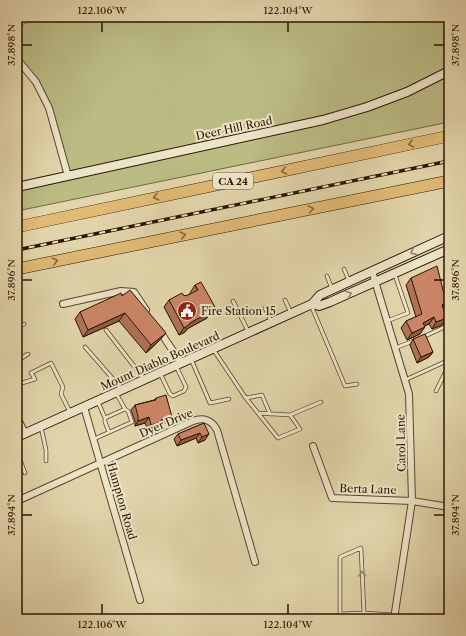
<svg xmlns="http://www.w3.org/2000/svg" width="466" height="636" viewBox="0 0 466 636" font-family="'Libre Caslon Text',serif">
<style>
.green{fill:#bbbb84;stroke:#746842}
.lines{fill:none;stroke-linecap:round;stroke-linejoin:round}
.stream{stroke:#6d766b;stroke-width:2}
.lane-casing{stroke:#5a452b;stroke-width:4.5}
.street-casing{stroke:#5a452b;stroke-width:8}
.secondary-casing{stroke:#2d1500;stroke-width:10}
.highway-casing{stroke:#2d1500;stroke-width:12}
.lane{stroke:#ece4c8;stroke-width:3}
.street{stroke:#ece4c8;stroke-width:6}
.secondary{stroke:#ece4c8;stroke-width:8}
.highway{stroke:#e1ba76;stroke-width:11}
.rail-casing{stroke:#2d1500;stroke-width:3.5}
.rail{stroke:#ece4c8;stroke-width:2;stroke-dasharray:6;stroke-linecap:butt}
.wall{fill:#ad7257;stroke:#2d1500}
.shaded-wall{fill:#8d5d47;stroke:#2d1500}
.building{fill:#c98565;stroke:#2d1500}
.oneway{stroke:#87683b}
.oneway2{stroke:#96876e}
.ticks{fill:none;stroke:#2d1500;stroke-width:1.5}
.labels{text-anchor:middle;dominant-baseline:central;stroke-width:4;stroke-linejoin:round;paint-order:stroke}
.shield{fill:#ece4c8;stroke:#66533c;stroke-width:1}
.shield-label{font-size:10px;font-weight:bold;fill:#2d1500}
.street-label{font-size:11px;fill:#2d1500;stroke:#ece4c8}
.poi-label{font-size:11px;fill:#2d1500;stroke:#ece4c8;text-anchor:start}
.neatline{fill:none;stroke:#2d1500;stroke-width:1.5}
.ticks-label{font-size:10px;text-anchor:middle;fill:#2d1500}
</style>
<rect width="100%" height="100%" fill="#e2d5ab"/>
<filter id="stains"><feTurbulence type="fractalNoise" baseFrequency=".005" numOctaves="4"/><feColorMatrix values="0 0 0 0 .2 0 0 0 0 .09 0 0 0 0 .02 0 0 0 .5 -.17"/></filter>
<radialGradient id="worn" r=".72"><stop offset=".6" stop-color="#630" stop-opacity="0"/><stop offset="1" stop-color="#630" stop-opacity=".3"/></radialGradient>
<!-- green -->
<path class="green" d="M35,17H449V122L17,211V187L67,176L49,108L24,68L17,72V27L35,19Z"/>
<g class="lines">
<!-- stream -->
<path class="stream" d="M233,619L245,615H253L257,619"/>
<!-- lane casing -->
<g class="lane-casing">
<path id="lane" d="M344,269L349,281
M327,276L332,289
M285,300L291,313
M233,301L248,331
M311,305L345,386L357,384
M265,308L271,321
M387,321L408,313L395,275
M17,327L24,324
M106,330L144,379
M423,337L449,325
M85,347L121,388
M395,348L416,340
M213,349L245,397L278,438L300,429L290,415L258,413
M191,359L210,403L229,399
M17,361L28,354
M160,373L170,394L173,396L184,391L186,387L176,366
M17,380L22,383L35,379L31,373L51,363L63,387L61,394L70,412
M405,380L449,360
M436,391L449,365
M246,398L262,395L270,414
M98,402L105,418V422L109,432
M290,415L321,402
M105,418L125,409
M41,427L46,450V461
M94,439L132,422L128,411L125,409L116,393
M17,452L25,473
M364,613L361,548L340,557V614L364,613L394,615"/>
</g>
<!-- street casing -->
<g class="street-casing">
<path id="street" d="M17,59L36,82L49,108L68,176
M372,271L409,394L412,501L394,619
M63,304L121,291L134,292L146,310
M159,330L181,363
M84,407L140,600
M17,417L25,434
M313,446L332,498L412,501L449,507
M17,501L193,421C203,417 212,420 217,430L255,562"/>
</g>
<!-- secondary casing -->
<g class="secondary-casing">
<path id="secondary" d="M17,187L323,120L367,107L407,92L449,71
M312,304L319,306L330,302L449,249
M17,437L312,304L320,295L449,236"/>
</g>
<!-- highway casing -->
<g class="highway-casing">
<path id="highway" d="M17,227L449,136
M17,269L449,181"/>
</g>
<!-- lane -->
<use href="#lane" class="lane"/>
<!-- street -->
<use href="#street" class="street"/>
<!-- secondary -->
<use href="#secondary" class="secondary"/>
<!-- highway -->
<use href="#highway" class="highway"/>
<!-- rail casing -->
<g class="rail-casing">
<path id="rail" d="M17,250L449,161"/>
</g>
<!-- rail -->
<use href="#rail" class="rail"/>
</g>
<!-- wall -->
<path class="wall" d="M411,278L446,302L443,307L447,318L442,325L432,329L429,324L424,326L420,334L407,340L401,328L406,321L416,317L406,285Z
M195,285L209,315L207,318L187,329L185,332L179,335L164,307L169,300L184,296H186L190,294V293Z
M122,296L160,340L146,353L119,321L83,337L75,319L80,312Z
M413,339L433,352L429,357L417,363L410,345Z
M156,398L168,422L159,425L158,427L148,430L145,423L135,426V421L131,410L135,405L154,400Z
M204,423L205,440L198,443L196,438L177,446L174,439L178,434Z"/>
<!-- shaded-wall -->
<path class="shaded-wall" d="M446,302L441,309L442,305Z
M215,307L207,318L187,329L185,332L179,335L184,328L190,323Z
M125,313L119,321L83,337L88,330Z
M434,317L429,324L418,329L423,323Z
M447,318L442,325L432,329L436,322Z
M425,327L420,334L407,340L412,333Z
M166,333L160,340L146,353L151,345Z
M433,352L429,357L417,363L421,357Z
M149,417L145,423L135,426L138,421Z
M172,417L168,422L159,425L158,427L148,430L151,425L161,420Z
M200,433L196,438L177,446L181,440Z
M209,434L205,440L198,443L202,437Z"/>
<!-- building -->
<path class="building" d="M437,266L446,302L442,305L447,318L436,322L434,317L423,323L425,327L412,333L406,321L422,314L411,278Z
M201,282L215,307L211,310L212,311L190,323V324L184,328L169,300L182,293L184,296L185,295L186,296L198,290L195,285Z
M130,290L166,333L151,345L125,313L88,330L80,312L121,293L122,296Z
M425,334L433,352L421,357L413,339Z
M166,395L172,417L161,420V422L151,425L149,417L138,421V416L135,405L156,400V398Z
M204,423L209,434L202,437L200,433L181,440L178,434Z"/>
<!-- one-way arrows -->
<defs><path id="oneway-chevron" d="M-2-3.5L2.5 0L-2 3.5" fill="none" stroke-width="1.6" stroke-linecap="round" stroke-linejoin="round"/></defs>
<g class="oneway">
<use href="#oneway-chevron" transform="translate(411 144) rotate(168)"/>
<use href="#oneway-chevron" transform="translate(284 171) rotate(168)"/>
<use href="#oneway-chevron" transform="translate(156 197) rotate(168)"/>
<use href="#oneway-chevron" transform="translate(311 209) rotate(-11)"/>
<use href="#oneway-chevron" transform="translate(183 235) rotate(-12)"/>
<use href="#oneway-chevron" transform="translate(55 261) rotate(-12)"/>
</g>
<g class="oneway2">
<use href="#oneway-chevron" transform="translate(413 252) rotate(156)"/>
<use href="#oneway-chevron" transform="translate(349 294) rotate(-23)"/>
<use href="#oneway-chevron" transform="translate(362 574) rotate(-92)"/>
</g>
<!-- ticks -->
<path class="ticks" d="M102,22V32M288,22V32M22,45H32M434,45H444M22,280H32M434,280H444M22,515H32M434,515H444M102,604V614M288,604V614"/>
<!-- icons -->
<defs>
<g id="civic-disc" transform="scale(1)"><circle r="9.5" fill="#8f2418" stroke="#ece4c8"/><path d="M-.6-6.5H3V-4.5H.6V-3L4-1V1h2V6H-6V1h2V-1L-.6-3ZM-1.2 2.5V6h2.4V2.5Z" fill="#fff"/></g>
</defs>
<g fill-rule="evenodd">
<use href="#civic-disc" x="187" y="311"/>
</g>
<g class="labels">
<!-- shield labels -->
<rect class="shield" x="213" y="173" width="40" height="16" rx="3"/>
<g class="shield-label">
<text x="233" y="181">CA 24</text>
</g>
<!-- street labels -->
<g class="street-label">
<text transform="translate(234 128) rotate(-12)">Deer Hill Road</text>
<text transform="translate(160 361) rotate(-24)">Mount Diablo Boulevard</text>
<text transform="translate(166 423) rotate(-23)">Dyer Drive</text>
<text transform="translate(401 443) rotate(-91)">Carol Lane</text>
<text transform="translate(368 489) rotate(2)">Berta Lane</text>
<text transform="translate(122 501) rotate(74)">Hampton Road</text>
</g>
<!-- poi labels -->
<g class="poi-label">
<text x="201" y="311">Fire Station 15</text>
</g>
</g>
<!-- margin -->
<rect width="466" height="636" fill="none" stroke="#e2d5ab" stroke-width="44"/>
<rect x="22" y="22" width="422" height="592" class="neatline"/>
<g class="ticks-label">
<text x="102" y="14">122.106°W</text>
<text x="288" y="14">122.104°W</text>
<text transform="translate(11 45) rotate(-90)" y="4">37.898°N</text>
<text transform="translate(455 45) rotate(-90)" y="4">37.898°N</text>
<text transform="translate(11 280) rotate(-90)" y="4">37.896°N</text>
<text transform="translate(455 280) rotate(-90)" y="4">37.896°N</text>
<text transform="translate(11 515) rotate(-90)" y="4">37.894°N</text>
<text transform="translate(455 515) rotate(-90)" y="4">37.894°N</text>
<text x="102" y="628">122.106°W</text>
<text x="288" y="628">122.104°W</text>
</g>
<rect width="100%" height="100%" filter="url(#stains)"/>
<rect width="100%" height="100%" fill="url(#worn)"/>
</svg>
